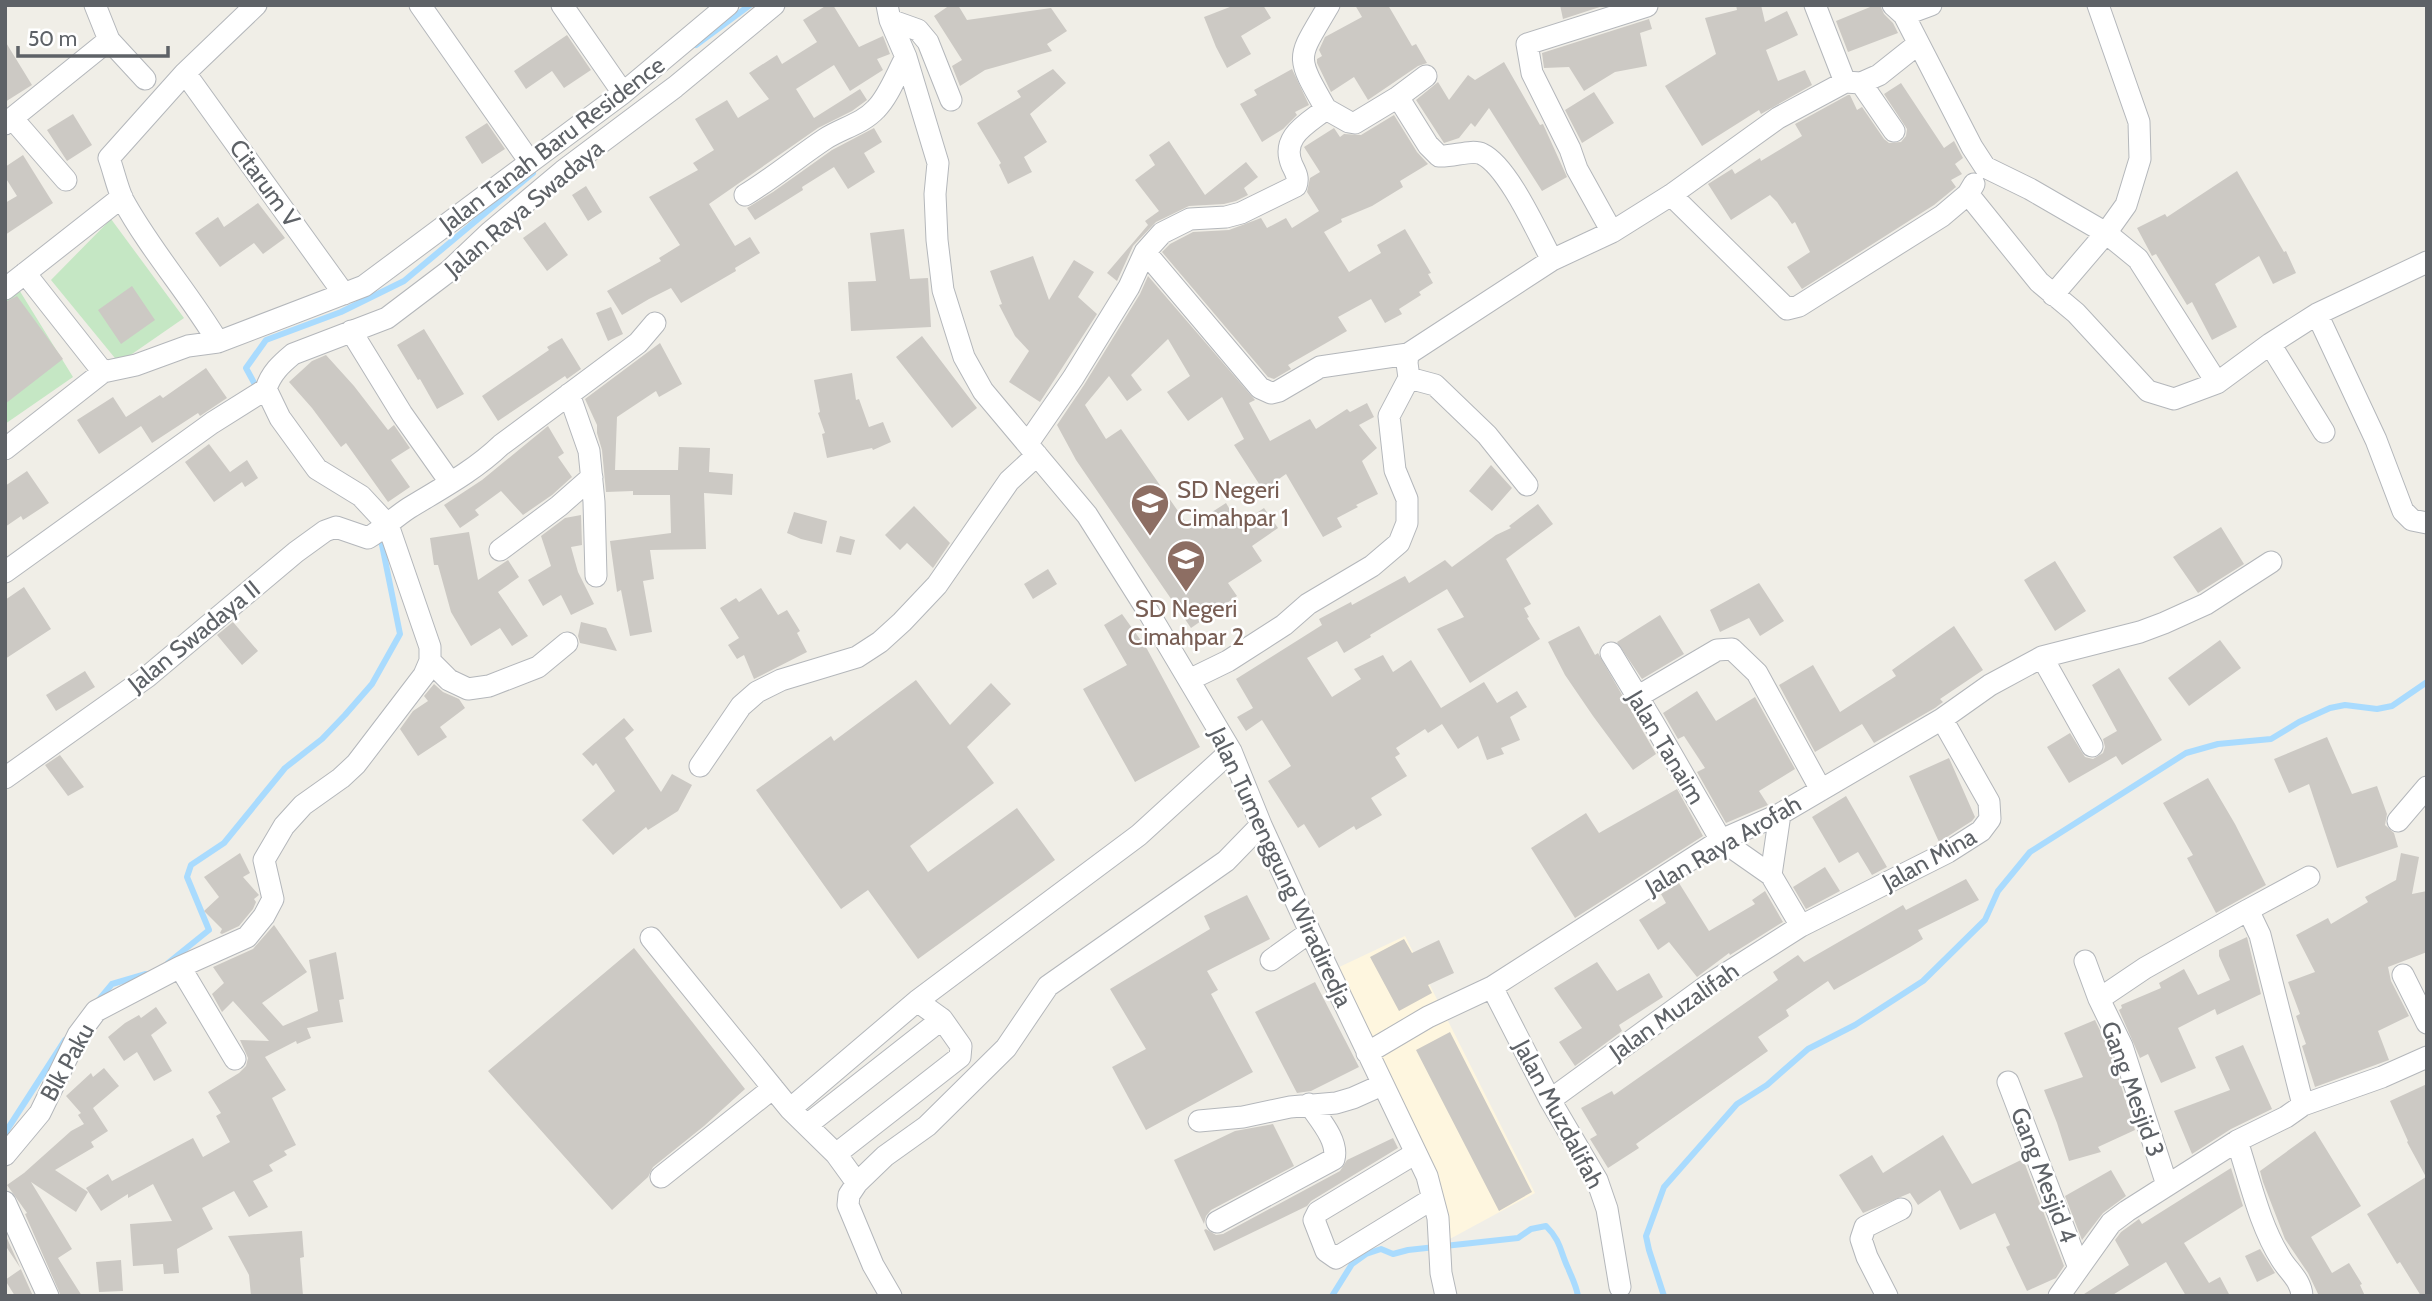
<svg xmlns="http://www.w3.org/2000/svg" width="2432" height="1301" viewBox="0 0 2432 1301" font-family="Cabin,sans-serif">
<style>
.commercial{fill:#fef6df}
.green{fill:#c5e7c4}
.lines{fill:none;stroke-linecap:round;stroke-linejoin:round}
.stream{stroke:#a9dbfe;stroke-width:6}
.building{fill:#ccc9c4}
.minor-casing{stroke:#b4b7bb;stroke-width:23}
.minor{stroke:#fff;stroke-width:21}
.labels{text-anchor:middle;dominant-baseline:central;stroke-width:5;stroke-linejoin:round;paint-order:stroke}
.street-label{font-size:24px;fill:#5e6267;stroke:#fff}
.education-label{font-size:24px;fill:#785e54;stroke:#fff;text-anchor:start}
</style>
<rect width="100%" height="100%" fill="#f0eee7"/>
<!-- commercial -->
<path class="commercial" d="M1405,936L1535,1193L1435,1247L1416,1153L1335,969Z"/>
<!-- green -->
<path class="green" d="M111,219L184,318L119,363L51,280Z
M13,280L73,377L5,424V287Z"/>
<g class="lines">
<!-- stream -->
<path class="stream" d="M696,45L750,5
M258,390L246,368L266,340L341,312L404,281L533,173
M168,963L209,930L187,877L191,865L224,843L285,768L322,739L345,715L372,684L400,634L380,535
M97,1002L112,984L146,974
M5,1133L65,1040
M1332,1296L1352,1264L1366,1254L1381,1249L1393,1254L1408,1250L1518,1238L1531,1229L1546,1226C1561,1241 1560,1251 1568,1268C1572,1278 1576,1285 1578,1296
M1664,1296L1649,1250L1646,1236L1664,1187L1737,1104L1767,1085L1808,1049L1855,1025L1923,981L1985,920L1998,891L2030,852L2186,753L2218,744L2271,739L2299,722L2330,708L2345,705L2377,709L2392,706L2427,682"/>
</g>
<!-- building -->
<path class="building" d="M827,5H833L859,47L883,36L890,54L877,59L883,70L850,91L834,65L796,89L814,118L860,89L867,100L852,111L818,128L709,204L735,246L750,237L760,253L735,268L736,271L681,303L671,288L649,299L622,315L607,291L661,261L659,258L680,245L649,197L698,170L693,163L714,150L695,119L727,100L738,118L769,99L749,73L777,55L782,64L817,42L803,20Z
M950,5H958L967,20L1051,8L1067,31L1047,44L1052,51L985,70L960,86L952,66L962,60L934,16Z
M1235,5H1263L1271,18L1241,36L1251,54L1227,68L1216,47L1204,17Z
M1355,5H1388L1412,46L1416,44L1427,63L1418,66L1368,100L1354,77L1331,92L1317,63V59L1322,56L1319,50L1325,37L1362,17Z
M1560,5H1606L1563,19Z
M1736,5H1761L1765,22L1787,11L1798,35L1766,50L1778,81L1805,70L1812,85L1761,114L1759,110L1702,146L1665,86L1716,54L1705,18L1737,10Z
M1875,5H1880L1884,14L1893,23L1898,33L1848,52L1836,21Z
M1649,19L1652,29L1640,33L1647,66L1615,72L1584,91L1569,67L1544,68L1542,53Z
M567,35L591,70L564,88L552,71L526,89L514,71Z
M5,41L32,85L5,102Z
M1504,62L1540,125L1543,124L1567,177L1542,191L1489,108L1475,127L1471,123L1459,138L1444,143L1416,100L1438,82L1449,100L1468,75L1475,80Z
M1053,69L1066,83L1030,114L1047,142L1024,157L1032,172L1008,184L999,165L1001,163L977,123L1021,97L1017,91Z
M1292,69L1309,105L1295,112L1297,115L1283,129L1262,142L1240,104L1257,95L1254,90Z
M1901,83L1944,148L1954,141L1963,158L1955,164L1962,174L1951,180L1956,187L1934,205L1802,289L1787,267L1810,252L1795,222L1792,224L1777,202L1770,195L1731,220L1708,184L1732,169L1735,174L1760,158L1761,161L1802,136L1795,124L1848,95H1850L1857,110L1862,107L1884,139L1889,143L1901,142L1906,136L1907,129L1884,94Z
M1594,92L1614,123L1582,143L1565,110Z
M73,114L92,145L67,161L47,130Z
M1394,115L1417,152L1428,164L1400,181L1403,187L1372,206L1341,219L1342,222L1324,232L1349,272L1381,253L1377,245L1405,229L1431,273L1428,274L1433,283L1419,292L1421,295L1399,309L1402,314L1385,323L1371,299L1338,317L1347,331L1288,365L1291,369L1274,379L1268,377L1162,252L1170,244L1193,232L1229,230L1261,218L1267,228L1286,218L1292,228L1319,211L1307,192L1310,178L1320,172L1304,147L1334,128L1340,137L1344,134L1361,135Z
M487,123L505,149L482,164L465,137Z
M874,128L882,142L864,153L875,172L848,189L834,167L802,187L803,190L755,220L747,208L773,192L832,150Z
M1169,141L1205,195L1246,162L1258,177L1244,188L1248,195L1236,201L1224,204L1189,206L1156,222L1133,246L1117,281L1107,273L1148,225L1145,221L1159,211L1135,180L1155,165L1149,155Z
M23,155L53,203L5,235V203L17,196L5,177V167Z
M2237,171L2284,252L2286,251L2296,273L2273,284L2259,256L2215,284L2237,327L2212,340L2192,302L2187,305L2156,254L2152,256L2137,228L2165,214L2167,217Z
M586,186L602,212L588,221L572,195Z
M258,203L285,238L263,254L254,243L220,267L195,233L218,217L224,227Z
M545,222L568,255L547,271L523,238Z
M904,229L910,279L928,278L931,327L851,331L848,282L876,281L870,233Z
M1033,256L1049,300L1074,260L1094,272L1078,297L1097,314L1040,402L1009,382L1029,351L1015,336L999,305L1002,304L990,271Z
M1148,276L1255,400L1249,403L1270,441L1310,419L1316,429L1347,409L1350,412L1367,403L1374,417L1359,425L1377,448L1362,461L1378,494L1356,505L1358,507L1337,518L1342,527L1323,537L1286,474L1263,490L1234,445L1244,439L1222,397L1188,421L1167,392L1190,376L1168,339L1131,375L1142,390L1127,401L1109,376L1085,405L1106,439L1121,429L1189,527L1226,503L1239,525L1264,508L1278,528L1252,546L1262,561L1228,583L1237,596L1191,628L1076,460L1057,425L1084,385L1140,294Z
M132,286L155,320L121,344L98,310Z
M17,296L63,359L5,404V302Z
M611,307L623,334L608,341L596,313Z
M424,329L464,394L437,409L420,379L418,380L397,345Z
M922,336L977,408L952,428L896,357Z
M562,338L581,369L567,379L565,376L498,421L482,396L549,350L547,347Z
M660,343L682,384L659,397L656,391L617,417L615,470H678L679,447L710,448L709,472L733,474L732,495L704,493L706,549L650,550L654,579L643,581L652,632L630,636L621,590L617,592L610,541L671,533L670,495H633V491L606,492L602,450L597,433V425L585,399Z
M326,355L354,386L388,430L394,425L410,448L391,460L410,487L388,502L346,443L341,447L312,408L289,382L312,361Z
M206,368L227,398L200,416L198,413L152,443L141,426L99,454L77,420L113,397L126,417L160,395L163,398Z
M852,373L856,400L859,399L869,427L883,422L891,442L873,450L872,448L827,458L822,434L825,433L818,413L820,412L814,380Z
M548,426L564,453L558,457L572,477L552,495L523,515L501,491L475,510L479,515L460,528L444,505L482,480Z
M209,444L230,472L247,460L258,478L245,487L242,482L214,502L185,462Z
M1491,465L1512,488L1492,511L1469,491Z
M27,471L49,503L23,520L21,516L5,527V486Z
M1538,504L1553,524L1506,559L1531,604L1524,608L1529,617L1527,618L1540,639L1470,683L1437,629L1464,617L1447,589L1370,635L1371,637L1344,653L1337,641L1307,658L1332,697L1361,679L1354,669L1383,655L1393,672L1411,660L1441,708L1484,682L1497,703L1517,691L1527,707L1510,717L1520,740L1501,748L1504,754L1487,760L1478,736L1458,749L1442,724L1428,733L1425,729L1396,748L1400,754L1395,757L1407,776L1371,798L1382,815L1356,830L1354,826L1319,848L1304,824L1298,828L1268,781L1291,766L1262,720L1246,731L1237,717L1253,708L1236,679L1322,625L1319,619L1351,602L1352,605L1405,576L1409,583L1445,560L1452,567L1496,535L1511,528L1509,526Z
M914,506L950,543L933,568L907,543L900,550L885,535Z
M794,512L827,521L822,544L801,539L787,533Z
M581,515L582,545L571,547L578,572L594,604L571,615L561,595L543,606L528,580L551,566L541,536L565,518Z
M2221,527L2244,564L2198,593L2173,557Z
M469,532L478,580L508,560L519,577L498,592L528,636L512,646L500,628L471,646L451,612L438,565H434L430,538Z
M840,536L855,540L851,555L836,552Z
M2055,561L2086,611L2055,631L2024,580Z
M1048,569L1057,584L1033,599L1024,584Z
M1759,583L1784,621L1760,636L1749,618L1720,632L1710,610Z
M24,587L51,629L5,659V600Z
M761,588L778,615L787,610L800,631L797,633L807,652L754,679L744,655L737,659L728,645L739,638L720,608L736,598L739,602Z
M1122,614L1147,649L1200,747L1135,782L1083,689L1127,665L1104,625Z
M1660,615L1684,654L1642,679L1617,642Z
M233,622L258,651L242,665L217,635Z
M581,622L606,628L617,651L580,643L578,636Z
M1579,626L1595,655L1598,653L1656,754L1633,770L1593,716L1565,675L1548,642Z
M1954,626L1983,670L1940,699L1943,702L1935,708L1874,743L1862,724L1815,752L1779,685L1813,665L1840,712L1896,676L1892,670Z
M2220,640L2241,668L2189,706L2168,678Z
M2119,668L2162,740L2122,765L2116,756L2069,783L2047,747L2070,733L2085,757L2093,759L2103,753L2105,747L2103,739L2117,731L2092,685Z
M85,671L95,687L56,711L46,695Z
M916,680L950,725L991,683L1011,704L967,747L994,783L910,846L928,872L1017,808L1055,860L918,959L868,890L841,909L756,790L831,736L834,741Z
M434,684L443,692L459,699L465,708L440,727L447,737L418,756L400,729L413,711L428,701L424,696Z
M1697,691L1716,721L1755,697L1795,769L1759,791L1768,805L1726,823L1697,772L1705,768L1684,736L1678,739L1663,713Z
M624,718L634,730L625,738L661,792L672,774L692,785L678,811L648,830L646,827L613,855L582,820L615,791L596,763L593,766L582,754Z
M2327,737L2352,794L2377,786L2387,814L2385,825L2394,833L2398,847L2337,868L2309,784L2289,793L2274,759Z
M60,755L84,787L68,796L45,765Z
M1949,758L1975,817L1972,821L1939,842L1909,776Z
M2208,778L2235,824L2266,885L2216,913L2187,858L2193,855L2163,803Z
M1677,789L1703,836L1575,918L1531,848L1586,813L1599,833Z
M1846,796L1887,867L1872,875L1858,852L1839,863L1812,817Z
M240,853L250,873L243,877L259,895L254,899L256,902L253,909L239,926L222,934L220,933L222,929L204,911L219,897L204,877Z
M2401,853L2419,857L2412,894L2427,891V952L2388,967L2391,981L2409,1016L2378,1031L2389,1060L2315,1087L2302,1046L2306,1044L2296,1016L2300,1014L2288,982L2315,972L2296,935L2328,918L2331,924L2368,902L2365,897L2396,880Z
M1825,867L1840,891L1806,909L1793,887Z
M1966,879L1979,900L1918,930L1923,939L1910,947L1834,990L1828,981L1786,1010L1789,1016L1758,1037L1768,1051L1636,1144L1639,1148L1608,1168L1590,1139L1597,1135L1581,1108L1612,1091L1614,1095L1778,980L1773,972L1798,955L1804,962L1903,905L1906,910Z
M1679,883L1709,931L1755,904L1752,900L1765,891L1783,922L1730,955L1729,953L1697,977L1669,942L1658,950L1639,920L1666,903L1661,894Z
M1247,895L1270,939L1207,971L1218,990L1211,994L1253,1072L1146,1130L1112,1067L1146,1049L1110,989L1210,929L1204,916Z
M274,925L307,972L262,1003L283,1026L318,1011L309,960L336,952L344,999L339,1000L343,1022L307,1028L311,1038L297,1044L296,1041L265,1057L286,1090L272,1098L296,1145L284,1151L287,1155L269,1165L273,1171L253,1181L268,1207L249,1217L234,1191L202,1208L213,1229L177,1249L179,1273L164,1274L163,1264L133,1266L130,1224L172,1221L153,1184L128,1198V1194L101,1211L86,1188L108,1174L112,1181L193,1138L203,1157L230,1142L216,1116L221,1113L208,1092L239,1073L246,1066L248,1058L240,1040L269,1041L233,1001L222,1012L212,994L224,983L213,967L253,949Z
M2247,937L2261,994L2217,1015L2215,1009L2178,1028L2196,1068L2161,1083L2148,1054L2140,1058L2119,1010L2122,1008L2121,1005L2161,988L2159,983L2184,969L2198,995L2230,980L2219,956V950Z
M1404,939L1412,953L1439,940L1454,973L1428,985L1432,993L1399,1011L1370,957Z
M634,948L745,1089L704,1126L653,1167L648,1177L612,1210L488,1071Z
M1597,962L1617,991L1649,973L1663,997L1619,1025L1622,1031L1575,1066L1559,1042L1582,1028L1554,988Z
M1315,982L1359,1067L1311,1091L1297,1093L1255,1012Z
M156,1007L167,1023L151,1035L172,1071L154,1081L137,1052L124,1061L108,1037L125,1023L139,1015L141,1018Z
M2095,1020L2110,1051L2135,1130L2098,1147L2101,1152L2069,1161L2057,1123L2044,1090L2083,1077L2064,1033Z
M1450,1032L1532,1192L1499,1211L1416,1050Z
M2243,1045L2272,1109L2231,1129L2192,1154L2174,1111L2230,1090L2215,1057Z
M104,1068L119,1086L93,1108L108,1131L91,1142L94,1147L55,1170L88,1192L76,1212L31,1182L72,1249L58,1258L82,1296H61L25,1214L27,1213L7,1185L24,1173L71,1131L84,1124L78,1115L81,1113L66,1096L91,1073L93,1077Z
M2427,1084V1296H2421L2400,1262L2397,1264L2367,1214L2426,1177L2407,1142L2408,1141L2390,1101Z
M1273,1124L1294,1166L1211,1210L1206,1216L1204,1224L1174,1160L1235,1131Z
M2315,1131L2361,1206L2311,1237L2332,1273L2349,1263L2362,1284L2360,1285L2365,1296H2319L2308,1273L2285,1239L2263,1182L2260,1171Z
M1943,1135L1972,1184L2023,1159L2064,1266L2056,1278L2027,1291L2006,1247L2010,1245L1995,1213L1960,1230L1940,1190L1918,1205L1910,1193L1863,1213L1839,1175L1872,1155L1883,1173Z
M1393,1138L1398,1148L1311,1201L1307,1206L1214,1251L1204,1230L1206,1229L1216,1235L1223,1234L1340,1171L1347,1160Z
M2231,1168L2243,1206L2184,1243L2209,1283L2220,1277L2230,1296H2186L2166,1262L2111,1296H2081L2129,1265L2115,1240L2121,1232L2139,1219L2142,1224Z
M2111,1170L2126,1196L2103,1213L2082,1240L2065,1196Z
M302,1231L304,1257L300,1258L303,1296H251L249,1275L228,1236Z
M5,1234L33,1296H15L5,1280L21,1269L5,1245Z
M2260,1249L2275,1273L2257,1282L2245,1256Z
M121,1260L123,1291L99,1292L96,1262Z"/>
<g class="lines">
<!-- minor casing -->
<g class="minor-casing">
<path id="minor" d="M420,5L530,162
M562,5L623,93
M887,5L890,20L906,57L938,163L935,194L937,240L943,290L964,357L983,391L1087,515L1149,613L1231,751L1261,825L1310,932L1427,1176L1438,1218L1441,1273L1446,1296
M1815,5L1845,82
M1893,5L1904,15L1972,147L1985,167L2030,189L2106,233L2138,259L2217,383
M1904,15L1931,5
M890,20L918,30L928,42L951,100
M109,40L145,79
M185,73L344,294
M1861,83L1894,131
M1398,97L1428,145L1439,156C1453,157 1472,149 1482,154C1508,166 1538,234 1552,260
M1326,109C1294,53 1297,60 1329,5
M12,118L66,180
M5,124L109,40L95,5
M1968,194L2039,282L2076,313L2148,391L2174,399L2217,383L2270,344L2317,314L2427,262
M745,195C773,178 798,157 825,139C842,128 862,124 876,109C889,96 897,73 906,57
M1671,195L1787,309L1799,306L1942,216L1968,194L1974,184
M1612,232L1577,169L1570,149L1532,73L1527,44L1647,6
M1145,252L1260,388L1271,393L1279,391L1320,367L1408,354
M25,273L103,372
M5,289L122,197
M2053,295L2106,233L2126,205L2140,159L2139,122L2098,5
M2317,314L2376,440L2403,511L2412,520L2427,523
M351,331L402,414L450,482
M218,342C189,293 150,250 123,200C117,187 114,172 109,158L185,73L256,5
M2270,344L2324,432
M1409,378L1435,385L1487,435L1527,485
M266,389C271,373 281,364 293,354L387,318L449,271L489,233L563,171L675,87L774,5
M569,394L589,451L594,502L596,576
M1028,443L1073,378L1129,287L1145,252L1162,233L1190,219L1226,217L1241,213L1296,186C1299,178 1296,173 1292,165C1280,137 1307,124 1326,109L1349,122L1355,123L1398,97L1426,76
M5,449L103,372L136,365L188,346L218,342L364,286L623,93L728,5
M500,550L559,506L592,477
M5,572L212,423L266,389
M1611,653L1654,724L1721,840L1771,875L1801,926
M2042,657L2092,746
M430,661L449,680L468,689L489,686L538,667L567,643
M1189,680L1228,661L1284,625L1308,604L1372,566L1399,543L1407,523V499L1395,470L1389,416L1409,378L1407,363L1408,354L1552,260L1612,232L1671,195L1778,118L1845,82L1861,83L1879,75L1918,44
M1637,697L1717,650L1732,649L1757,673L1821,790
M700,766L741,706L757,692L781,680L857,657L880,642L902,622L937,585L1009,481L1037,455
M5,778L147,677L296,552L325,531L336,527L368,538C383,529 395,517 409,508C440,489 474,471 501,445L638,343L655,323
M2398,821L2427,787
M1771,875L1780,814
M651,938L790,1109L836,1154L857,1183L885,1156L927,1126L1006,1048L1048,986L1226,861L1261,825
M1271,960L1310,932
M2085,961L2099,999
M180,967L235,1059
M2403,975L2427,1023
M1492,987L1550,1100L1597,1180L1607,1209L1620,1287
M917,1001L1139,835L1231,751
M1367,1053L1428,1017L1492,987L1721,840L1780,814L1942,719L1990,685L2042,657L2140,632L2164,623L2206,604L2271,562
M2008,1082L2079,1268
M1550,1100L1708,985L1801,926L1948,852L1981,831L1990,819L1989,802L1942,719
M2303,1105L2260,935L2248,910L2309,877
M790,1109L917,1001L942,1019L961,1046L960,1057L836,1154
M1199,1121L1243,1117L1290,1107L1336,1103L1353,1098L1382,1085
M807,1125L942,1019
M2237,1141C2250,1180 2259,1224 2281,1259C2289,1272 2301,1280 2302,1296
M1416,1153L1318,1212L1314,1220L1326,1251L1336,1258L1432,1199
M5,1155L40,1113L78,1035L96,1011L180,967L247,937L264,916L273,899L264,860L284,826L303,805L341,778L356,764L424,675L430,661V647L388,525L361,496L317,469L280,418L266,389
M661,1177L773,1088
M857,1183L849,1195L848,1205L873,1265L891,1296
M2167,1185L2122,1046L2099,999L2145,968L2248,910
M5,1202L48,1296
M1217,1222L1334,1159C1339,1141 1319,1119 1309,1104
M1887,1296L1867,1257L1861,1239L1865,1227L1901,1209
M2059,1296L2111,1223L2127,1211L2237,1141L2286,1117L2303,1105L2382,1077L2427,1057"/>
</g>
<!-- minor -->
<use href="#minor" class="minor"/>
</g>
<!-- icons -->
<defs>
<g id="school-pin" transform="scale(2.0125)"><path d="M0 17L-7.5 6A9.5 9.5 0 1 1 7.5 6Z" fill="#8d6e63" stroke="#fff"/><path d="M0-5L7-2L0 1L-7-2ZM-4 1L0 2.5L4 1V4Q0 6-4 4Z" fill="#fff"/></g>
</defs>
<g fill-rule="evenodd">
<use href="#school-pin" x="1150" y="503"/>
<use href="#school-pin" x="1186" y="559"/>
</g>
<g class="labels">
<!-- street labels -->
<g class="street-label">
<text transform="translate(552 144) rotate(-37)">Jalan Tanah Baru Residence</text>
<text transform="translate(265 183) rotate(54)">Citarum V</text>
<text transform="translate(524 208) rotate(-40)">Jalan Raya Swadaya</text>
<text transform="translate(194 636) rotate(-39)">Jalan Swadaya II</text>
<text transform="translate(1666 747) rotate(59)">Jalan Tanaim</text>
<text transform="translate(1723 845) rotate(-30)">Jalan Raya Arofah</text>
<text transform="translate(1929 859) rotate(-29)">Jalan Mina</text>
<text transform="translate(1281 867) rotate(65)">Jalan Tumenggung Wiradiredja</text>
<text transform="translate(1674 1011) rotate(-35)">Jalan Muzalifah</text>
<text transform="translate(67 1062) rotate(-61)">Blk Paku</text>
<text transform="translate(2133 1089) rotate(70)">Gang Mesjid 3</text>
<text transform="translate(1559 1114) rotate(62)">Jalan Muzdalifah</text>
<text transform="translate(2044 1175) rotate(69)">Gang Mesjid 4</text>
</g>
<!-- education labels -->
<g class="education-label">
<text x="1177" y="489">SD Negeri<tspan x="1177" dy="28">Cimahpar 1</tspan></text>
<text x="1186" y="608" text-anchor="middle">SD Negeri<tspan x="1186" dy="28">Cimahpar 2</tspan></text>
</g>
</g>
<!-- border -->
<rect width="2432" height="1301" fill="none" stroke="#5e6267" stroke-width="14"/>
<!-- scale -->
<path d="M18 46v10h150v-10" fill="none" stroke="#5e6267" stroke-width="3.5"/>
<text x="28" y="46" font-size="21" fill="#5e6267" stroke="#ffffff" stroke-width="5" paint-order="stroke">50 m</text>
</svg>
